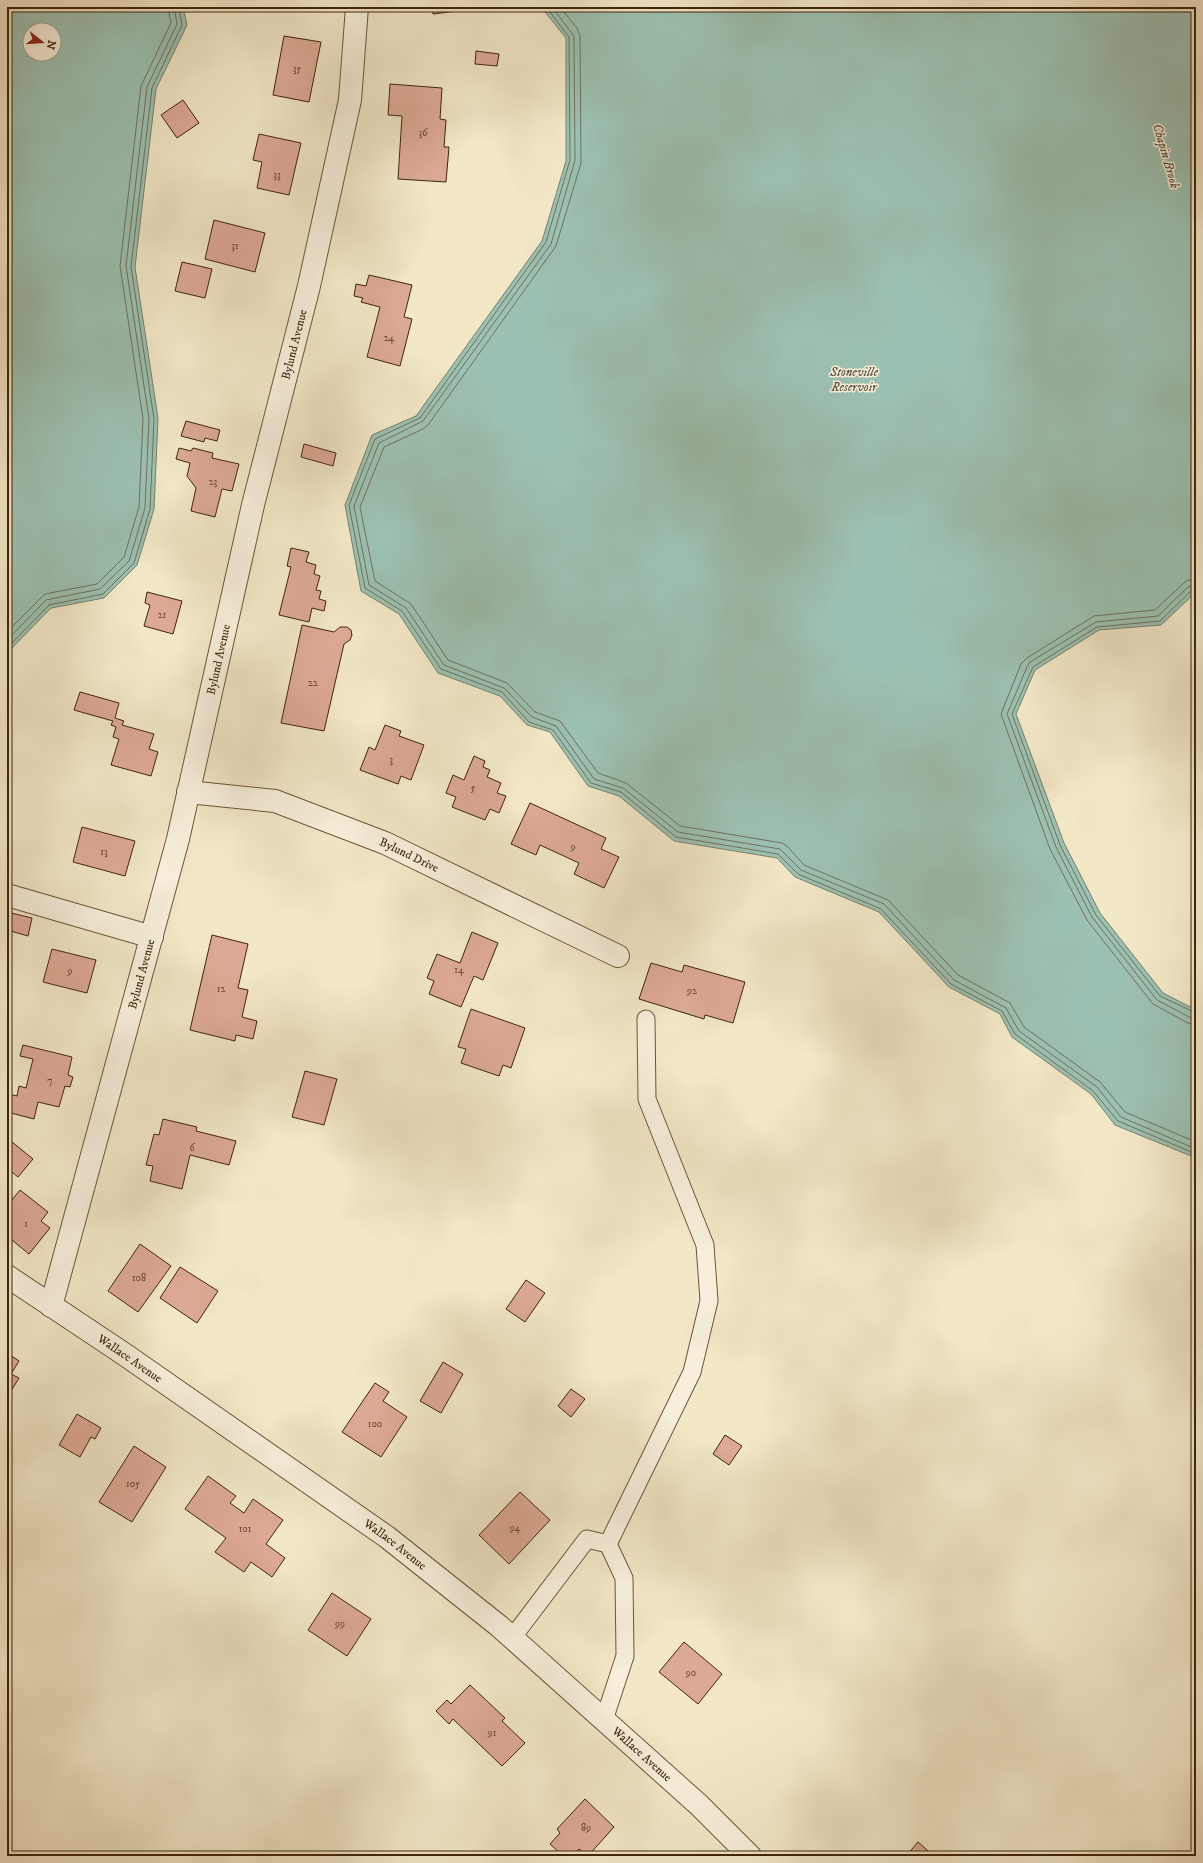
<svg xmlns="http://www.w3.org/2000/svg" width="1203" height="1863" viewBox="0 0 1203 1863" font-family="'IM FELL DW Pica',serif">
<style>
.water{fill:#9cc0b1;stroke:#77826e;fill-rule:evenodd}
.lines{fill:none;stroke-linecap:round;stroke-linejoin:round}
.shore{stroke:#6e725d;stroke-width:1}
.building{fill:#dca994;stroke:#3f2509}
.service-casing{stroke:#6c5638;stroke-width:19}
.minor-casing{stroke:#6c5638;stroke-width:24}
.service{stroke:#f7efdb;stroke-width:17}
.minor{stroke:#f7efdb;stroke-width:22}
.labels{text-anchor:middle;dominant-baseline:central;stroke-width:3;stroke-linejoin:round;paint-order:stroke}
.number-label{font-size:10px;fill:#66462c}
.street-label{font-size:12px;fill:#3f2509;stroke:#f7efdb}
.water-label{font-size:13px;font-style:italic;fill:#5b543b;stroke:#f7efdb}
</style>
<rect width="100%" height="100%" fill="#f2e7c7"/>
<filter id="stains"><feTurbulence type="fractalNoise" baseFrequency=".005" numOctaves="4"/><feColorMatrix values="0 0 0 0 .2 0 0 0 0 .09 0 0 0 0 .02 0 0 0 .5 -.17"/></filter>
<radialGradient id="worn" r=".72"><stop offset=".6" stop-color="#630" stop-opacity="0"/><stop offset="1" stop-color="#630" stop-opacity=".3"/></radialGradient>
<!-- water -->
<path class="water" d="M7,7H183L187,25L156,89L135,267L158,418L154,509L137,565L104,598L51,608L7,653ZM30,30H54V54H30Z
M541,7H1196V592L1161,625L1099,630L1035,670L1016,714L1064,843L1100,913L1163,993L1196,1010V1158L1115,1125L1091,1094L1012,1037L1000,1014L949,987L879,912L795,877L777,858L674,841L619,796L588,786L550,732L527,725L500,696L438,673L399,614L361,591L345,505L372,435L416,416L542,241L566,161V38Z"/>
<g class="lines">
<!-- shore -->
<path class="shore" d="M546,7L569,37L570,160L546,242L420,418L375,439L349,505L365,588L402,611L441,669L502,692L529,722L553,730L591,783L621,792L676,837L778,854L798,874L881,909L951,984L1002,1011L1015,1034L1093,1091L1118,1121L1196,1154
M552,7L574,36L575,160L551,244L423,421L379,443L354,506L369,585L406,608L444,665L504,688L532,717L556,726L594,779L623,788L678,832L780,849L801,870L884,904L954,980L1006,1008L1019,1031L1097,1087L1121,1117L1196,1149
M560,7L577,28L580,36L581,163L556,246L428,425L423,429L384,447L360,507L375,581L411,604L448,660L507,683L535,712L560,721L598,773L626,783L680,826L782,843L788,847L804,865L888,900L958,975L1010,1003L1024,1027L1100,1082L1125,1112L1196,1142
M1196,578L1186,581L1155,610L1094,616L1027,658L1021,664L1001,714L1050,849L1087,920L1153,1004L1188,1023L1196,1024
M1196,584L1188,587L1158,616L1096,622L1030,662L1027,667L1007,714L1056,847L1092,917L1157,1000L1191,1018H1196
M1196,589L1192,590L1160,621L1097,627L1033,667L1012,714L1060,845L1096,915L1160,996L1196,1013
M7,632L45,594L97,584L124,557L139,507L143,419L120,266L141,86L171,23L168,7
M7,640L46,600L100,589L129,561L145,508L149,419L126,266L147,87L177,24L174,7
M7,648L49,605L103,594L134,563L150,509L154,419L131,267L152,88L182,25L179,7"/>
</g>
<!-- building -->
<path class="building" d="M432,7H456L457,11L433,14Z
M284,36L321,42L309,102L273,95Z
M476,51L499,54L497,66L475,64Z
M390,84L442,88L440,119L446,120L444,147H449L446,182L398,179L402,116L388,115Z
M183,100L199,123L177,138L161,115Z
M259,134L301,143L289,195L257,188L262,162L253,160Z
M214,220L265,233L255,272L205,259Z
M182,262L212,269L205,298L175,291Z
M369,275L412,285L404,317L412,319L400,366L367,357L380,307L361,302L363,298L354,296L356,284L366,286Z
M186,421L220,430L217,441L205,438L204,442L181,436Z
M304,444L336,453L333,466L301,457Z
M179,448L191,451L193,448L213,453L212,458L239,464L232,491L222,489L215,517L191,511L196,488L187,476L190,463L176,459Z
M291,548L309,552L306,562L316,565L314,574L320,576L316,590L321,591L319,599L326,601L324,611L312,608L309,622L279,615L291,567L287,566Z
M147,592L182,601L173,634L144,626L150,605L145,603Z
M302,625L334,632L340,627H347L351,630L352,635L350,640L344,644L324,731L281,723Z
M80,692L119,703L115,718L124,721L122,725L154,734L149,749L158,752L151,776L111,765L119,739L113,737L116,727L111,725L113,721L74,710Z
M385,725L401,731L399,736L424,745L411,780L401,776L398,784L360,770L369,747L375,750Z
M474,756L485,761L483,767L490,770L487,777L501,783L497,793L506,796L499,813L490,809L485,820L452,807L456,797L446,793L453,775L464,780Z
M530,803L606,838L601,849L619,857L604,888L574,874L579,863L540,845L536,855L511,844Z
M82,827L135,841L125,876L73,862Z
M7,912L32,918L28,936L7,930Z
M472,932L498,943L483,980L474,976L461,1007L429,994L434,981L427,978L437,954L460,963Z
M212,935L248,944L238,988L248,990L242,1017L257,1021L253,1039L236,1035L235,1041L190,1030Z
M52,949L96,960L87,993L43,982Z
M651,963L682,972L684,965L745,982L733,1023L705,1015L704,1019L639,999Z
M471,1009L525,1028L511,1068L503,1065L499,1076L461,1063L466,1049L458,1047Z
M23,1045L72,1057L68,1075L73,1077L70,1087L65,1086L59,1107L38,1102L34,1119L7,1112L8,1094L17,1096L19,1086L26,1088L33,1059L20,1056Z
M305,1071L337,1079L324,1125L292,1117Z
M163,1119L197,1127L196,1131L236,1141L229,1165L190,1155L182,1189L150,1181L153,1166L146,1165L154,1134L159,1135Z
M7,1138L33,1159L18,1177L7,1168Z
M20,1190L48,1212L41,1221L50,1228L29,1254L7,1236V1206Z
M140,1244L171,1266L138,1312L108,1291Z
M180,1267L218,1291L197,1323L160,1298Z
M526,1280L545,1293L525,1322L506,1309Z
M7,1353L19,1361L11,1374L19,1378L11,1391L7,1389Z
M443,1362L463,1374L441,1413L420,1401Z
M375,1383L389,1392L383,1401L407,1417L381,1457L342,1432Z
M571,1389L585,1399L571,1417L558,1406Z
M77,1414L101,1428L95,1439L91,1437L80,1457L59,1445Z
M725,1435L742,1446L729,1465L713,1454Z
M134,1446L166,1467L132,1522L99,1502Z
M208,1476L236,1496L230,1503L244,1513L253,1499L283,1520L266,1544L285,1558L272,1577L251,1562L244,1572L215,1552L226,1538L185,1509Z
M520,1492L550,1520L509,1564L479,1535Z
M332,1593L371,1619L347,1656L308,1630Z
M684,1642L722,1674L698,1704L659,1672Z
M470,1685L505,1718L502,1721L525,1743L502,1766L453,1719L449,1724L436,1711L447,1700L451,1704Z
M585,1799L614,1827L588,1856L579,1849L573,1856H563L550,1844L560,1833L557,1829Z
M918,1842L934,1856H906Z"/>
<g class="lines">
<!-- service casing -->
<g class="service-casing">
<path id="service" d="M608,1544L692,1372L709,1301L705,1245L647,1099L646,1019
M512,1638L587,1539L608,1544L624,1578L625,1656L604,1720"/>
</g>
<!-- minor casing -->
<g class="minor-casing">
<g id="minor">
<path id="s1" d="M188,792L275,801L385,843L618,956"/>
<path d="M7,895L152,937"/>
<path id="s2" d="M7,1276L124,1354L387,1537L499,1626L699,1805L750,1856"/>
<path id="s3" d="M51,1306L178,839L253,505L309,286L350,100L357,7"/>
</g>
</g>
<!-- service -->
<use href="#service" class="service"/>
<!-- minor -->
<use href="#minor" class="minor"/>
</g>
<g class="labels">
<!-- number labels -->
<g class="number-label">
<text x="297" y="69">35</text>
<text x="423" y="133">36</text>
<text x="277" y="175">33</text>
<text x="235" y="246">31</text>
<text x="389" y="338">24</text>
<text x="213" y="482">23</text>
<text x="162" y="615">21</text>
<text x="313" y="683">22</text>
<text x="391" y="760">3</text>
<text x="473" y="788">5</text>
<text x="573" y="847">9</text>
<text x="104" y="852">13</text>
<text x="459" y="970">14</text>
<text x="70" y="971">9</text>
<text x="221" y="989">12</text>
<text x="692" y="991">92</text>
<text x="50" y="1081">7</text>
<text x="192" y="1148">6</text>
<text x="26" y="1224">1</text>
<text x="139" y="1278">108</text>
<text x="375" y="1424">100</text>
<text x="133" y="1484">105</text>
<text x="515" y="1528">94</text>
<text x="245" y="1529">101</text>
<text x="340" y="1624">99</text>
<text x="691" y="1673">90</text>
<text x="492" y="1733">91</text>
<text x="586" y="1828">89</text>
</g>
<!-- street labels -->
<g class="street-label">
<text stroke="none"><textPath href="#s3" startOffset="992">Bylund Avenue</textPath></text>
<text stroke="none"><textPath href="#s3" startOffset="668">Bylund Avenue</textPath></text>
<text stroke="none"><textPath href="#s1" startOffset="232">Bylund Drive</textPath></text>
<text stroke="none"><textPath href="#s3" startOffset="344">Bylund Avenue</textPath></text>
<text stroke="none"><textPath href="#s2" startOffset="148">Wallace Avenue</textPath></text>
<text stroke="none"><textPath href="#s2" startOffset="472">Wallace Avenue</textPath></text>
<text stroke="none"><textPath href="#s2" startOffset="796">Wallace Avenue</textPath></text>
</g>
<!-- water labels -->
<g class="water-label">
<text transform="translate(1166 156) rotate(74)">Chapin Brook</text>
<text x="854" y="372">Stoneville<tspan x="854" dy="15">Reservoir</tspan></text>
</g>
</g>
<!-- margin -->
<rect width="1203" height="1863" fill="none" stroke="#f2e7c7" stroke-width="24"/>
<rect x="8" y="8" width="1187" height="1847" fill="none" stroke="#3f2509" stroke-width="2"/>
<rect x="12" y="12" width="1179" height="1839" fill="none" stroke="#3f2509"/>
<!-- north arrow -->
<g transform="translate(42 42) rotate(107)"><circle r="19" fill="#f7efdb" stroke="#ad9e87"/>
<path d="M0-3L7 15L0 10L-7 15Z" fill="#8f2418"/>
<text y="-6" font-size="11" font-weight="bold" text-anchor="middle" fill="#3f2509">N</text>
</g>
<rect width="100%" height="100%" filter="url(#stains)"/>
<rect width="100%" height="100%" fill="url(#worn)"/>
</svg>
